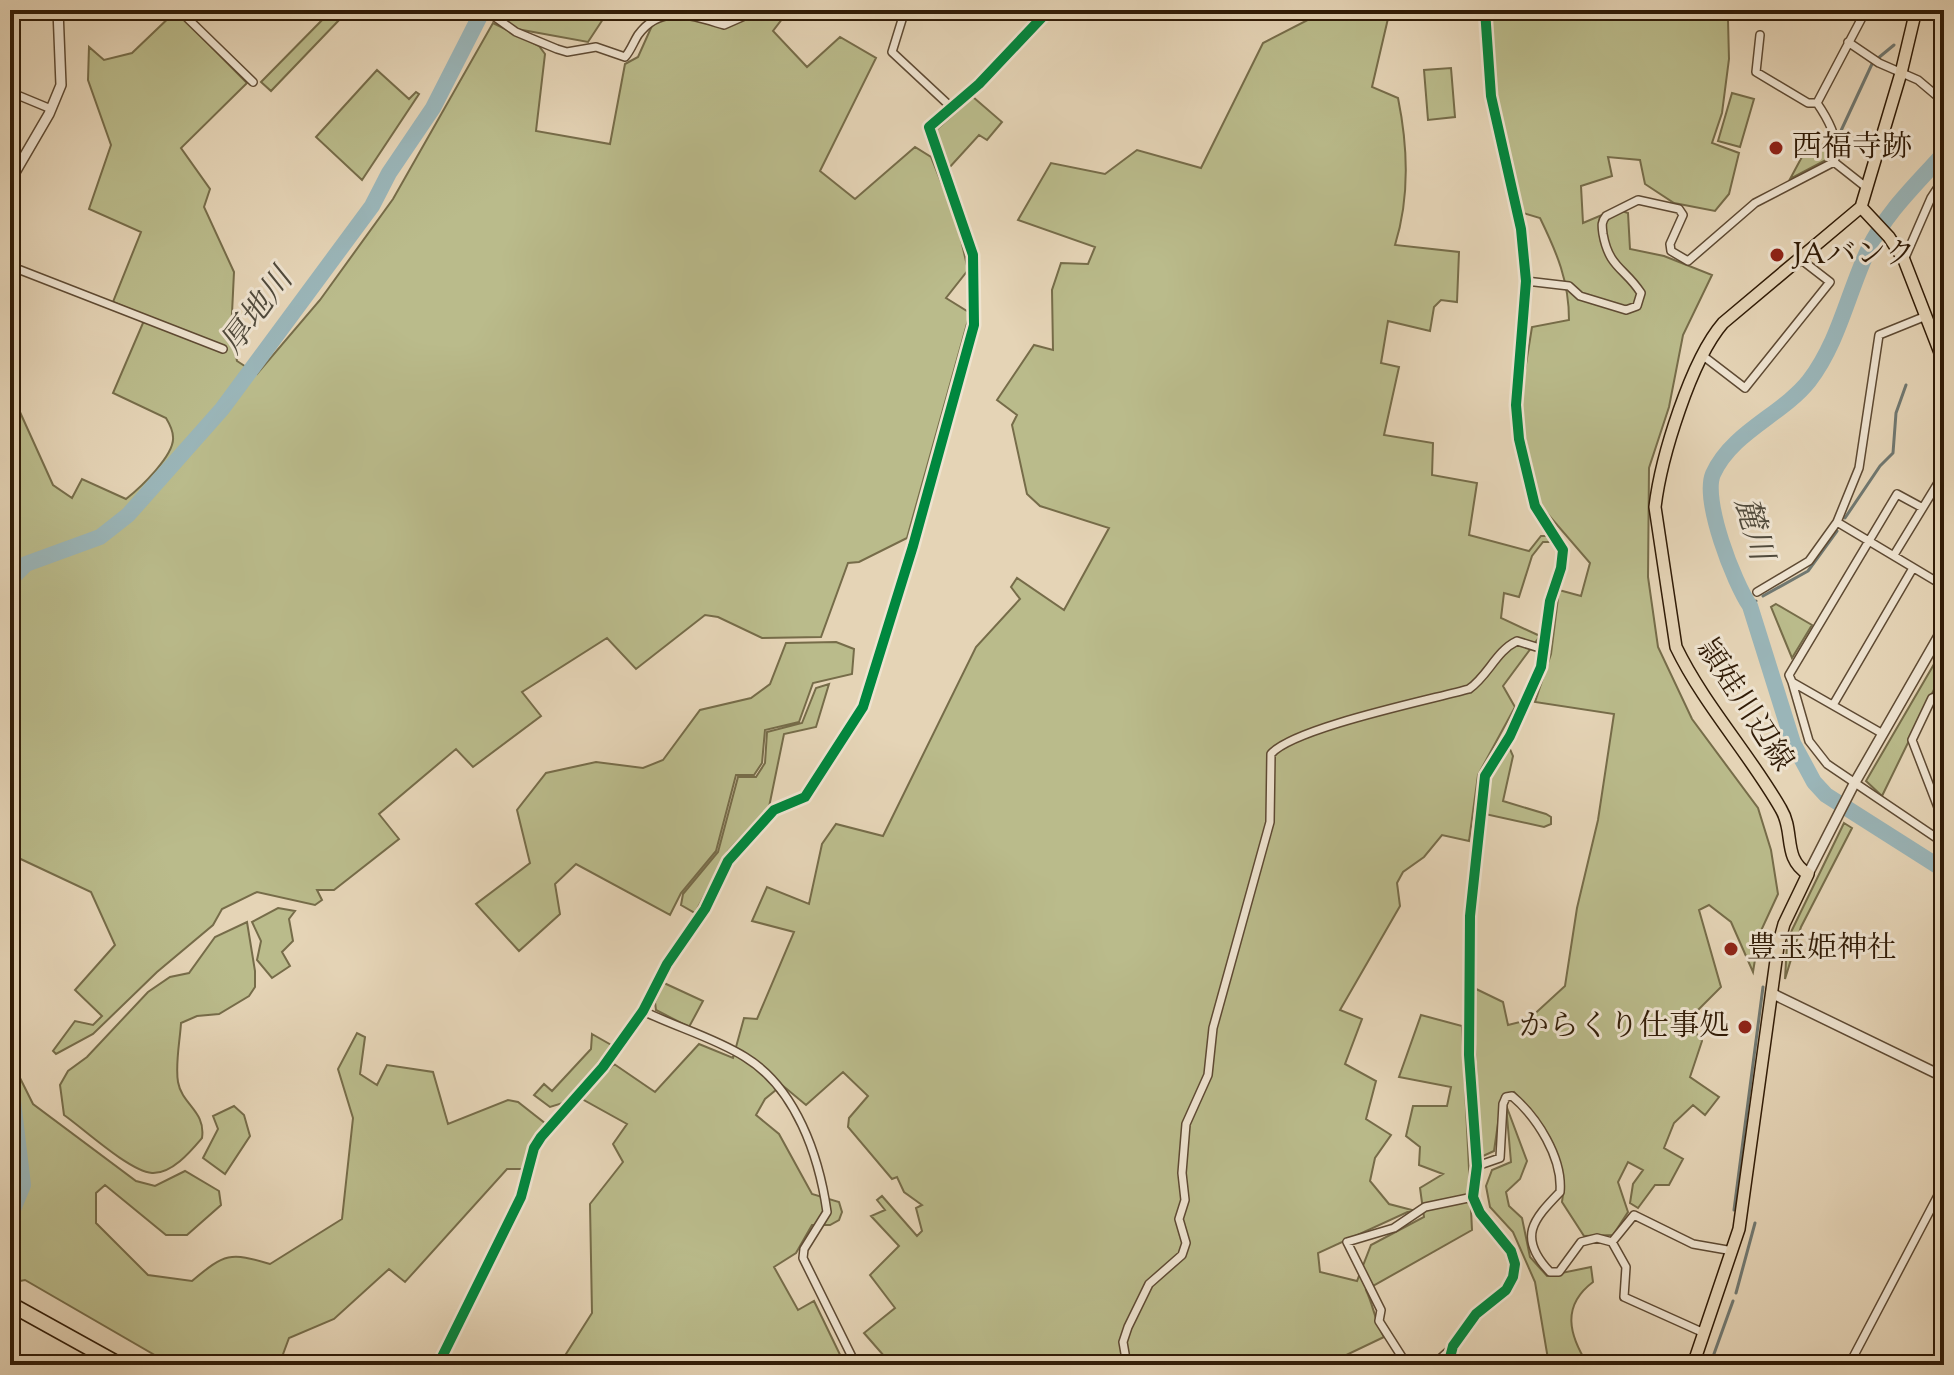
<svg xmlns="http://www.w3.org/2000/svg" width="1954" height="1375" viewBox="0 0 1954 1375" font-family="'Sorts Mill Goudy','Noto Serif JP',serif">
<style>
.green{fill:#babb8b;stroke:#766c49;stroke-width:2}
.lines{fill:none;stroke-linecap:round;stroke-linejoin:round}
.stream{stroke:#707871;stroke-width:3}
.river{stroke:#9ab5b8;stroke-width:16}
.minor-casing{stroke:#5e4a33;stroke-width:10}
.tertiary-casing{stroke:#5e4a33;stroke-width:12}
.primary-casing{stroke:#311c07;stroke-width:14}
.motorway-casing{stroke:#311c07;stroke-width:17}
.minor{stroke:#eee3d0;stroke-width:7}
.tertiary{stroke:#eee3d0;stroke-width:9}
.primary{stroke:#e5d4b6;stroke-width:11}
.motorway{stroke:#e5d4b6;stroke-width:14}
.cycleway-casing{stroke:#eee3d0;stroke-width:15}
.cycleway{stroke:#00873e;stroke-width:10}
.poi-dot{fill:#8f2418;stroke:#eee3d0;stroke-width:3}
.labels{text-anchor:middle;dominant-baseline:central;stroke-width:6;stroke-linejoin:round;paint-order:stroke}
.poi-label{font-size:30px;fill:#311c07;stroke:#eee3d0;text-anchor:start}
.street-label{font-size:30px;fill:#311c07;stroke:#eee3d0}
.water-label{font-size:32px;font-style:italic;fill:#504a3c;stroke:#eee3d0}
</style>
<rect width="100%" height="100%" fill="#e5d4b6"/>
<filter id="stains"><feTurbulence type="fractalNoise" baseFrequency=".0025" numOctaves="4"/><feColorMatrix values="0 0 0 0 .2 0 0 0 0 .09 0 0 0 0 .02 0 0 0 .5 -.17"/></filter>
<radialGradient id="worn" r=".72"><stop offset=".6" stop-color="#630" stop-opacity="0"/><stop offset="1" stop-color="#630" stop-opacity=".3"/></radialGradient>
<!-- green -->
<path class="green" d="M332,10L341,18L271,91L261,82Z
M498,10H609L588,42L517,29L498,15Z
M659,10H789L773,31L807,67L840,37L876,58L820,171L855,199L915,147L931,157L957,222L968,270L946,298L970,313L907,538L859,562L848,563L821,637L762,638L718,617L705,615L636,669L607,638L522,692L541,716L473,767L456,749L379,814L399,839L334,890H317L322,900L315,905L257,892L222,909L213,925L157,972L93,1034L56,1054L53,1051L75,1021L93,1025L102,1016L75,990L115,945L91,892L10,854V390L53,485L72,498L82,479L126,499C140,488 175,455 173,437C173,431 169,423 166,418L113,393L146,316L113,302L141,232L89,209L111,145L88,80L89,47L104,60L132,53L176,11L247,83L181,148L210,189L204,207L234,272L231,334L237,361L257,374L320,300L393,199L493,23L539,46L545,54L536,131L610,144L625,64L638,57Z
M1327,10H1390L1372,87L1398,98C1408,147 1410,197 1395,245L1459,252L1457,302L1441,300L1434,307L1430,331L1388,321L1381,363L1399,367L1384,435L1433,443L1432,475L1477,483L1469,535L1529,551L1541,536H1552L1555,542H1543L1532,556L1519,597L1504,593L1501,618L1540,636L1503,686L1515,707L1478,775L1469,841L1442,835L1424,857L1403,872L1397,883L1400,906L1340,1010L1362,1019L1345,1064L1376,1081L1366,1119L1391,1135L1375,1158L1370,1181L1389,1204L1412,1210L1318,1253L1320,1272L1357,1281L1371,1245L1424,1217L1420,1188L1443,1174L1419,1165L1420,1147L1406,1136L1413,1106H1447L1451,1087L1399,1077L1421,1015L1462,1026L1472,1230L1366,1290C1374,1307 1375,1322 1384,1337L1342,1357L1345,1365H878L885,1357L864,1333L895,1308L870,1275L899,1246L871,1216L885,1210L877,1200L882,1196L917,1236L922,1231L916,1208L922,1205L904,1192L897,1177L892,1179L848,1127L849,1118L868,1096L843,1072L806,1105L782,1085L765,1099L756,1115L779,1134L812,1194L839,1202L842,1212L839,1220L830,1225H812L796,1253L774,1267L798,1310L814,1301L845,1365H559L592,1313L590,1204L623,1162L613,1144L627,1124L582,1099L614,1064L655,1092L699,1044L733,1058L744,1018L757,1019L794,932L752,921L767,887L809,904L822,844L836,824L883,836L976,647L1020,599L1011,587L1017,578L1064,610L1109,528L1040,506L1027,494L1012,425L1017,415L997,400L1034,345L1053,350L1052,290L1061,263L1088,264L1095,247L1018,220L1051,163L1105,174L1137,150L1201,168L1263,43Z
M1489,10H1543L1560,15L1561,10H1735L1728,20L1729,59L1722,113L1712,143L1739,153L1729,194L1715,211L1674,203L1645,184L1640,160L1608,157L1612,176L1581,186L1583,223L1616,209L1628,213L1630,249L1664,256L1712,275L1683,335L1669,407L1649,468L1648,577L1658,647L1692,719L1758,808L1771,850L1778,894L1759,935L1753,972L1731,922L1709,905L1699,910L1721,987L1687,1021L1702,1041L1690,1077L1719,1097L1705,1115L1693,1105L1674,1123L1664,1148L1683,1159L1669,1185H1655L1638,1208L1630,1203L1633,1184L1643,1170L1628,1162L1618,1182L1628,1212L1613,1235L1584,1236L1562,1202C1570,1159 1543,1121 1514,1092L1502,1096L1494,1151L1481,1157L1472,987L1503,1002L1508,1025L1528,1020L1565,986L1577,908L1598,820L1614,714L1535,702L1551,654L1559,590L1581,596L1590,563L1540,505L1524,433L1521,395L1532,327L1569,320C1569,281 1557,253 1540,218L1523,213L1495,93Z
M1451,68L1455,117L1428,120L1424,70Z
M377,70L409,99L416,92L419,94L362,180L316,137Z
M1732,93L1754,99L1740,147L1718,141Z
M973,97L1002,122L987,140L979,135L948,169L935,131Z
M1810,142L1832,147L1826,160L1790,179Z
M1776,604L1812,625L1792,658L1771,607Z
M836,642L854,649L852,674L813,683L799,722L765,730L762,763L754,775H736L716,851L681,893L670,915L576,864L555,884L560,914L519,951L476,904L530,863L517,810L546,773L596,762L643,768L663,760L700,710L751,698L770,684L786,643Z
M1944,647V669L1882,796L1866,781Z
M829,684L816,727L784,734L769,807L728,851L695,913L681,905L683,894L718,852L738,777H756L765,763L767,732L802,723L816,688Z
M1509,747L1513,756L1503,801L1546,814L1551,817V824L1544,827L1485,814L1489,777Z
M1844,823L1852,828L1801,927L1785,979L1787,944L1792,930Z
M278,908L295,911L289,919L293,941L282,952L290,966L272,978L257,960L261,941L252,922Z
M247,922L255,971V987L249,996L219,1014L197,1016L181,1023C180,1041 175,1064 178,1082C182,1105 206,1111 202,1138C191,1151 172,1174 152,1173C129,1171 84,1129 64,1115L60,1085L68,1071L87,1057L148,992L170,977L189,973L215,937Z
M664,983L703,1001L689,1027L656,1010L655,1002Z
M10,986L19,1076L33,1104L136,1181L155,1186L185,1171L219,1191L221,1205L187,1235H166L105,1185L96,1193V1223L148,1275L192,1281C225,1253 230,1252 270,1264L342,1219L353,1118L338,1069L357,1033L365,1037L360,1074L377,1085L387,1065L433,1072L448,1124L508,1100L518,1102L546,1124L530,1146L524,1169H507L405,1282L389,1269L334,1319L289,1338L279,1365H172L25,1280L10,1283Z
M592,1034L613,1046L563,1103L550,1107L534,1095L544,1084L552,1091L591,1049Z
M1506,1105L1527,1161L1520,1179L1506,1192L1509,1206L1522,1218L1530,1257L1547,1276L1591,1267L1593,1282C1561,1306 1569,1335 1588,1365H1549L1535,1282L1513,1232L1490,1207L1486,1186L1492,1170L1511,1162Z
M234,1106L244,1115L250,1136L225,1174L203,1158L218,1129L213,1116Z"/>
<g class="lines">
<!-- stream -->
<path class="stream" d="M1877,59L1894,45
M1839,135L1872,64
M1845,518L1880,466L1893,453L1896,413L1906,385
M1763,596L1808,571L1837,531
M1750,606L1756,601
M1734,1210L1763,987
M1736,1293L1755,1223
M1710,1365L1733,1301"/>
<!-- river -->
<path class="river" d="M1944,153C1917,184 1887,211 1869,248C1848,292 1839,342 1809,381C1782,415 1732,432 1713,474C1702,500 1734,583 1750,606L1793,743L1814,782L1826,795L1944,870
M10,580L26,564L100,537L128,515L222,409L372,206L389,173L433,108L483,10
M10,1076L23,1185L10,1217"/>
<!-- minor casing -->
<g class="minor-casing">
<path id="minor" d="M179,10L253,82
M485,10L516,32L557,49L567,52L596,47L625,57C631,50 633,43 638,35C661,3 693,16 724,25L758,10
M905,10L892,52L951,107
M1760,35L1756,72L1808,103H1817
M1848,42L1879,63L1918,80L1937,96H1944
M10,92L51,109
M1834,162L1867,188
M1904,260L1931,198L1944,178
M10,266L223,349
M1526,281L1569,286L1580,296L1626,310L1637,306L1641,293C1625,268 1609,268 1603,234C1602,226 1601,222 1606,216L1638,200L1679,209L1683,215L1670,244L1671,251L1688,261L1755,203L1834,162C1842,143 1828,119 1817,103L1866,10
M1926,316L1879,335L1859,468L1837,522L1944,586
M1702,355L1745,388L1830,282L1799,258
M1894,555L1944,473
M1757,592L1809,561L1837,522
M1792,682L1809,741L1827,764L1944,843
M1944,694L1932,698L1912,740L1944,823
M1833,705L1913,568
M1883,734L1792,682L1789,675L1897,494L1921,507
M643,1011C676,1027 715,1038 745,1057C796,1088 819,1156 827,1212L804,1249L803,1258L856,1365
M1477,1166L1500,1158L1503,1104L1506,1097L1512,1096C1537,1117 1563,1158 1560,1192C1533,1220 1517,1237 1550,1272H1559L1581,1242L1597,1238L1612,1242L1626,1267L1624,1297L1704,1333
M1612,1242L1634,1215L1693,1244L1733,1251
M438,1365L521,1197L534,1148L541,1137L603,1067L643,1011L667,964L705,909L728,861L774,810L805,797L863,707L913,546L974,325L973,255L929,127L979,84L1049,10
M1127,1365L1123,1342L1128,1327L1149,1284L1182,1255L1186,1243L1179,1219L1185,1200L1182,1173L1186,1124L1208,1075L1213,1028L1270,822L1271,754C1293,728 1429,700 1469,689C1488,676 1496,651 1517,641L1546,650
M1407,1365L1379,1321L1381,1310L1347,1242L1394,1228L1425,1207L1473,1197
M1433,1365L1452,1348
M1448,1365L1453,1346L1476,1314L1506,1290L1513,1277L1515,1264L1511,1251L1480,1213L1473,1197L1477,1166L1469,1055L1470,916L1485,776L1510,736L1541,667L1550,601L1561,568L1563,550L1535,506L1519,439L1516,405L1526,281L1521,229L1491,96L1485,10
M1849,1365L1944,1184"/>
</g>
<!-- tertiary casing -->
<g class="tertiary-casing">
<path id="tertiary" d="M10,181L49,114L61,85L58,10
M1808,874L1854,784L1944,627
M1771,993L1944,1077"/>
</g>
<!-- primary casing -->
<g class="primary-casing">
<path id="primary" d="M1861,207L1889,237L1904,260L1944,363
M1693,1365L1739,1229L1778,946L1784,924L1808,874C1782,858 1795,832 1781,809C1749,753 1704,705 1676,647L1655,507C1661,457 1691,360 1723,323L1861,207L1901,73L1916,10"/>
</g>
<!-- motorway casing -->
<g class="motorway-casing">
<path id="motorway" d="M10,1304L120,1365"/>
</g>
<!-- minor -->
<use href="#minor" class="minor"/>
<!-- tertiary -->
<use href="#tertiary" class="tertiary"/>
<!-- primary -->
<use href="#primary" class="primary"/>
<!-- motorway -->
<use href="#motorway" class="motorway"/>
<!-- cycleway casing -->
<g class="cycleway-casing">
<path id="cycleway" d="M438,1365L521,1197L534,1148L541,1137L603,1067L643,1011L667,964L705,909L728,861L774,810L805,797L863,707L913,546L974,325L973,255L929,127L979,84L1049,10
M1448,1365L1453,1346L1476,1314L1506,1290L1513,1277L1515,1264L1511,1251L1480,1213L1473,1197L1477,1166L1469,1055L1470,916L1485,776L1510,736L1541,667L1550,601L1561,568L1563,550L1535,506L1519,439L1516,405L1526,281L1521,229L1491,96L1485,10"/>
</g>
<!-- cycleway -->
<use href="#cycleway" class="cycleway"/>
</g>
<!-- markers -->
<g class="poi-dot">
<circle cx="1776" cy="148" r="8"/>
<circle cx="1777" cy="255" r="8"/>
<circle cx="1731" cy="949" r="8"/>
<circle cx="1745" cy="1027" r="8"/>
</g>
<g class="labels">
<!-- poi labels -->
<g class="poi-label">
<text x="1792" y="148">西福寺跡</text>
<text x="1793" y="255">JAバンク</text>
<text x="1747" y="949">豊玉姫神社</text>
<text x="1729" y="1027" text-anchor="end">からくり仕事処</text>
</g>
<!-- street labels -->
<g class="street-label">
<text transform="translate(1744 706) rotate(57)">頴娃川辺線</text>
</g>
<!-- water labels -->
<g class="water-label">
<text transform="translate(258 312) rotate(-53)">厚地川</text>
<text transform="translate(1752 529) rotate(74)">麓川</text>
</g>
</g>
<!-- margin -->
<rect width="1954" height="1375" fill="none" stroke="#e5d4b6" stroke-width="40"/>
<rect x="12" y="12" width="1930" height="1351" fill="none" stroke="#311c07" stroke-width="4"/>
<rect x="20" y="20" width="1914" height="1335" fill="none" stroke="#311c07" stroke-width="2"/>
<rect width="100%" height="100%" filter="url(#stains)"/>
<rect width="100%" height="100%" fill="url(#worn)"/>
</svg>
